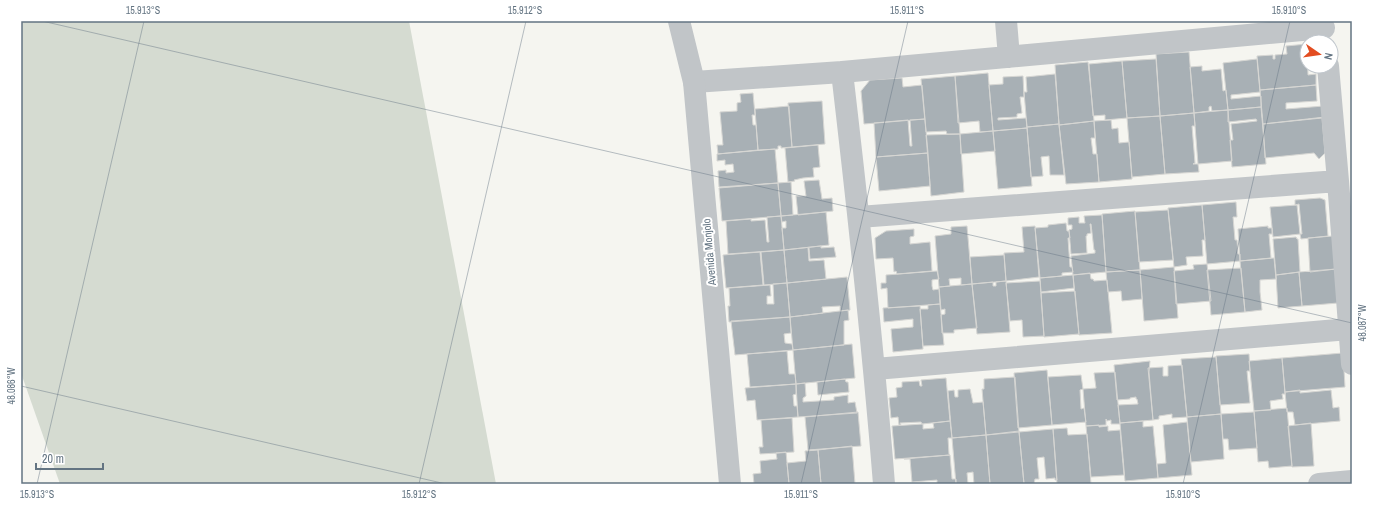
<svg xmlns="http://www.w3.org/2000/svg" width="1373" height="505" viewBox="0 0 1373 505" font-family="'Archivo Narrow',sans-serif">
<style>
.green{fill:#d5dbd1}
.building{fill:#a8b0b5;stroke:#d6d6d3}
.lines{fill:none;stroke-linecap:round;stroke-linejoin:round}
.minor{stroke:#c1c5c8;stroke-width:22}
.tertiary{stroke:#c1c5c8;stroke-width:22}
.ticks{fill:none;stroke:#637482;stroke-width:1;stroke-opacity:0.45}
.labels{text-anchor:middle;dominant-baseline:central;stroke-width:4;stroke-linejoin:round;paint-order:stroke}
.street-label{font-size:11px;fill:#637482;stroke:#fff}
.neatline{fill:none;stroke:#637482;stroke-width:1.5}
.ticks-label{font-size:10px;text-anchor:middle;fill:#637482}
</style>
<rect width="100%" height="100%" fill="#f5f5f0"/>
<!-- green -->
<path class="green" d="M21,21H409L496,484H60L21,373Z"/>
<!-- building -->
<path class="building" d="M1307,44L1308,75L1316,74V85L1260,90L1257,56L1273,55V59H1275V55L1287,54L1286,46Z
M1189,52L1194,113L1160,116L1156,54Z
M1156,59L1160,116L1127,118L1122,61Z
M1257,59L1260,92L1231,95V99L1261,96V107L1228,110L1223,63Z
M1122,61L1127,118L1105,120V115L1093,116L1089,64Z
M1088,62L1094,121L1059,125L1055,65Z
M1202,66V71L1221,69L1223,91L1226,90L1228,110L1212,111L1211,106L1209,107V111L1194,113L1190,67Z
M988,73L993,131L980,132L979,121L958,123L955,76Z
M1055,74L1059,124L1027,127L1024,92H1027L1026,77Z
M955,76L960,134H947L946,131L926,132L921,79Z
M1023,76L1024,97H1020L1022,113L1017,114V117L998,118V120L1026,118L1027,128L993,131L989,85L1003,84V77Z
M902,78L903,87L922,85L925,119L864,124L861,91L870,80Z
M1316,85L1317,101L1286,103V109L1324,106L1325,117L1263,124L1260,90Z
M753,93L755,115H752L753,125H756L758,150L718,154L717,145H723L720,112L737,111V103L741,102L740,94Z
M822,101L825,144L792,147L788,103Z
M789,106L792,147L781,148V146H778V149L758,150L755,109Z
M1261,107L1266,164L1232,167L1230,140H1233L1231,124L1257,121L1256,119L1228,122V110Z
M1228,110L1232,161L1198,164L1194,113Z
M1194,113L1195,126H1192L1195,163L1193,164H1198L1199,172L1165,174L1160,116Z
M1160,116L1165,174L1132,177L1127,118Z
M1322,118L1325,153L1319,159L1314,153L1265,158L1263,124Z
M925,119L928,153L876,157L874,123L908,120L910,146H912L910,120Z
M1111,120L1112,129L1118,128L1119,143L1129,142L1132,179L1099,182L1094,121Z
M1094,121L1095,138H1091L1093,154H1097L1099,182L1066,184L1059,125Z
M1059,124L1064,175H1050L1049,156L1041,157L1043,176L1031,177L1027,127Z
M1027,128L1032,186L998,189L993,131Z
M993,131L995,151L961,154L960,134Z
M960,134L964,192L931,196L926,135Z
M818,145L820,167L813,168L814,177L803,178L794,180L795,181L788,182L785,148Z
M775,149L778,183L719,187L718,171L726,170V173L734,172L733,164L725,165V160L717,161V154Z
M928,153L930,186L879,191L876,157Z
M819,180L822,199L832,198L833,211L798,215L796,196H806L804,181Z
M791,182L793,215L781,216L778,183Z
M778,183L781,216L722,221L719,188Z
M1320,198L1325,200L1328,236L1301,239L1300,234H1302L1299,204L1295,205V200Z
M1236,202L1237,217H1233L1235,240H1237L1238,254H1240V261L1207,264L1202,205Z
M1202,205L1205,240H1202L1203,256L1186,257L1187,265L1174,267L1168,208Z
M1297,205L1300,234L1273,237L1270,207Z
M1168,210L1173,260L1139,262L1135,212Z
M1135,211L1140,270L1106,272L1102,214Z
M826,212L829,245L784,250L782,228H786V221L782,222L781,216Z
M1102,215L1106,272L1073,275L1071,256L1095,253V250H1094L1091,224H1090L1091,233L1087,234V236H1086L1087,253L1071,254L1069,230L1072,229V225H1068V218L1079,217V223H1085L1084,216Z
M781,216L784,250L728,254L726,221L751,219V221L765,220L767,242H769L767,217Z
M1066,223L1067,231H1069L1070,238H1068L1070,267H1072L1073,272L1062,273V276L1040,278L1035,228L1048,227V225Z
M967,226L972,284L961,285V278L949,279L950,286L939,287L935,236L951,234V227Z
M1035,226L1039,277L1006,281L1004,253L1024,252L1022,227Z
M1268,226V228H1272V234H1269L1271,258L1240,261L1238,229Z
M914,229V236L910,237V244L930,242L932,271L897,274L896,271L894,272L893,258L876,259L875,238L886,231Z
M1333,236L1336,269L1310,272L1308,238Z
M1296,237L1297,239H1298L1300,272L1276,275L1273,239Z
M821,246V248L834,247L836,257L810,259L809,248H808L809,261L824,260L826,279L787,283L784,250Z
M784,250L787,283L764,285L761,252Z
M760,252L763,285L726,288L723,255Z
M1004,255L1006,281L972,284L970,257Z
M1274,258L1276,279L1260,280V292L1262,310L1245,312L1240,261Z
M1207,264L1211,301L1176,304L1174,271L1194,269L1193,265Z
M1174,267L1178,318L1144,321L1140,270Z
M1241,268L1245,312L1211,315L1207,270Z
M1336,269L1338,303L1302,306L1299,272Z
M1140,270L1142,299L1122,301L1121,291L1108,292L1106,272Z
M937,271L939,279L932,280V286L933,290L939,289L940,304L888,308L887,288L881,289V283H886V275Z
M1299,272L1302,306L1278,308L1276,275Z
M1090,273L1091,279H1093L1094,281L1107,280L1112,333L1079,335L1073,275Z
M1073,275L1074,288L1041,292L1040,278Z
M847,277L850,310L840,311V306L822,307L823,313L790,317L787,283Z
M1006,281L1010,332L977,334L972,284L993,282V286H996V282Z
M1040,281L1044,336L1023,337L1022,320L1010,321L1006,283Z
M787,283L790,317L729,322L728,306H730L729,288L770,285L771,296H767V304H774L773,284Z
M972,284L977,328L954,330V333H942L941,315L945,314V309L941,310L939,287Z
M1075,291L1079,334L1044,337L1041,293Z
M940,304L944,345L923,346L920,309H928V305Z
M920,306L923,349L893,352L891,329L913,327V319L884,322L883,308Z
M848,310L849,320L844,321V345L793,350L790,317Z
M790,317L791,333L784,334L785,343L792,344L793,350L735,355L731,321Z
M852,344L855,378L796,384L793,350Z
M787,351L789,374H795L796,384L750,387L747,354Z
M1343,353L1345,387L1285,392L1282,358Z
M1249,354L1250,371H1247L1250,403L1220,405L1216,356Z
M1216,357L1221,414L1187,417L1181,359Z
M1282,358L1285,394H1282L1283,399L1270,401L1271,410L1254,411L1249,361Z
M1150,361L1149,372L1153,420L1120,423L1118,405L1138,404L1137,399H1136V397L1130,398V399L1117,400L1114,365Z
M1182,365L1187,417L1172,418V414L1159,416V419L1153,420L1148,368L1163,367V376H1168V366Z
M1047,370L1052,425L1018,428L1014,373Z
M1115,372L1120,424H1111V420L1107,421L1106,419V425L1086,426L1083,389L1096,388L1094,373Z
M1081,375L1083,389L1080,390L1081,409L1084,408L1086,422L1052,425L1048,377Z
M1015,377L1019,432L986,435L982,389H984V379Z
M946,378L950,421L922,424L921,422L900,423L901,425H899L898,417L891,418L889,398L897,397L896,388L902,387V382L919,381L920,386H922L921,380Z
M845,379L846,382H848L849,392L818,395L817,382Z
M805,383L806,396L803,398V402L834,400V397L848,395V403L855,402L857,413L798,417L796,384Z
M796,384V394L793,395L794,406H797L798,417L757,420L755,400L747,401L745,388Z
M970,389L973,403L983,402L986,435L952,438L948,391L954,390L955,397H958V390Z
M1300,390V393L1331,390L1333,408L1339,407L1340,421L1295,425L1293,412H1287L1285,392Z
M1287,408L1292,466L1269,468L1268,461L1258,462L1254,411Z
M858,412L861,446L808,450L805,417Z
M1254,412L1257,448L1229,450L1228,439H1223L1221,414Z
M1221,414L1224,459L1191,462L1187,417Z
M792,418L794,452L760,454L759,447H763L761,420Z
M950,421L952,438H948L949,454L950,455L895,459L892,426L923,424V429L934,428L933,423Z
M1143,421V427L1153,426L1158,478L1125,481L1120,423Z
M1187,422L1192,475L1158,478L1157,464L1166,463L1163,425Z
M1311,423L1314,466L1292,467L1288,426Z
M1099,425V427L1108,426V431L1120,430L1124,475L1091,477L1086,426Z
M1067,428L1068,435L1087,434L1091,484H1057L1053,429Z
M1053,429L1057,480H1055V478L1046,479L1044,457L1037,458L1039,479H1035L1034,484H1024L1019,432Z
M1019,431L1024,484H990L986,435Z
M986,435L990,484H974L973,472L967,473L968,484H956L952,438Z
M852,446L855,484H821L818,450Z
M818,450L821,484H789L787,463L806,461L805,451Z
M786,452L789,484H754L753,474L761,473L760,461L777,459L776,453Z
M950,455L952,479H956V484H937V480L912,482L910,459H904Z"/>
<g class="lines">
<!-- minor -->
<path class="minor" d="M1006,21L1009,57
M1328,66L1338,181L1352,364
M842,72C858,209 873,346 884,484
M694,82L842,72L1324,28
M859,217L1338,181
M875,369L1349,329
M1319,484L1352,481"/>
<!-- tertiary -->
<path class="tertiary" d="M679,21L694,82L730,484"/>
</g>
<!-- ticks -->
<path class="ticks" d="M42,21L1352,323M21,386L446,484M37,484L144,21M419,484L526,21M801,484L908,21M1183,484L1290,21"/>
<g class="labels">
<!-- street labels -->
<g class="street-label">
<text transform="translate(709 252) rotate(-95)">Avenida Monjolo</text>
</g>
</g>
<!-- border -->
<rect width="1373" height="505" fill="none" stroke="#ffffff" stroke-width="44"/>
<!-- north arrow -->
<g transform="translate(1319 54) rotate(103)"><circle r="19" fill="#ffffff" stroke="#c1c7cd"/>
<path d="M0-3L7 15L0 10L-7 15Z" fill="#e34d21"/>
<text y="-6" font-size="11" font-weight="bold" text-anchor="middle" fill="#637482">N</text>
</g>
<!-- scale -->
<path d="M36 463v6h67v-6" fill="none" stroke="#637482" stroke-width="2"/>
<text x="42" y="463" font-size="12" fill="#637482" stroke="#ffffff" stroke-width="3" paint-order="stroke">20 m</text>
<rect x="22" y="22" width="1329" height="461" class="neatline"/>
<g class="ticks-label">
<text x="143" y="14">15.913°S</text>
<text x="525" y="14">15.912°S</text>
<text x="907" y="14">15.911°S</text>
<text x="1289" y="14">15.910°S</text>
<text transform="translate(1362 323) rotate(-90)" y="4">48.087°W</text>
<text transform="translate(11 386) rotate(-90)" y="4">48.086°W</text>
<text x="37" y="498">15.913°S</text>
<text x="419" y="498">15.912°S</text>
<text x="801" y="498">15.911°S</text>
<text x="1183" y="498">15.910°S</text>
</g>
</svg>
